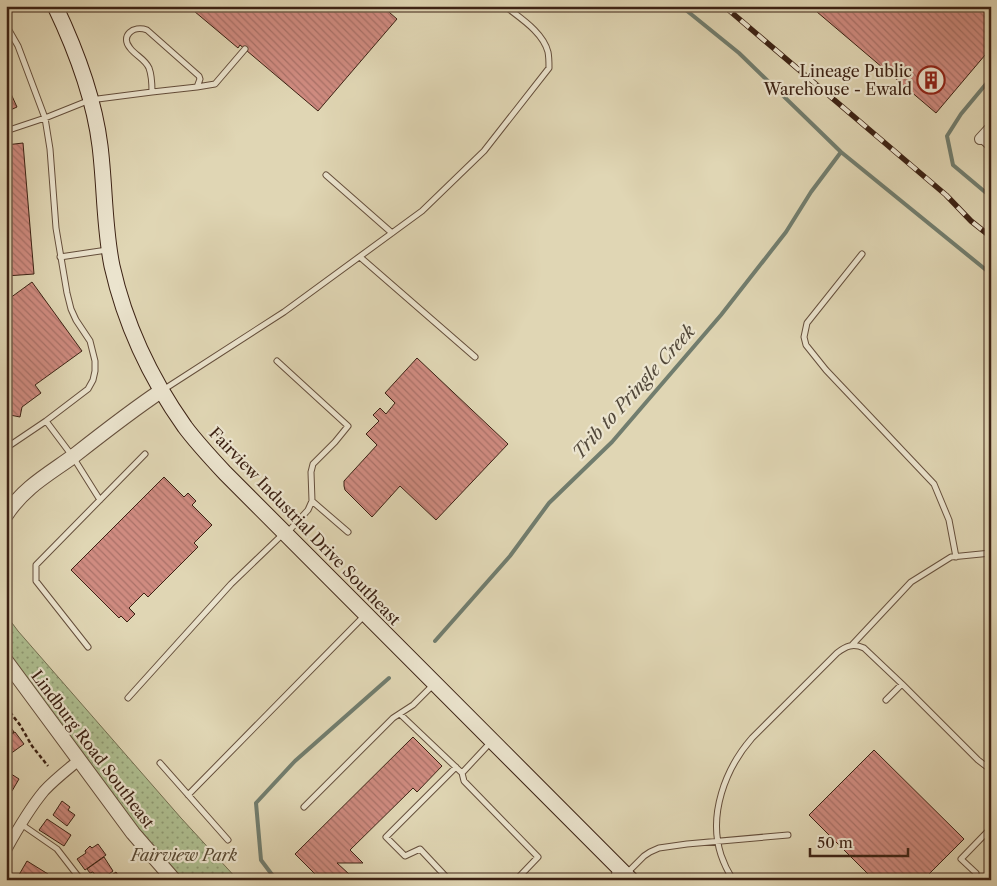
<svg xmlns="http://www.w3.org/2000/svg" width="997" height="886" viewBox="0 0 997 886" font-family="'Libre Caslon Text',serif">
<style>
.park{fill:url(#park-dots);stroke:#757052}
.lines{fill:none;stroke-linecap:round;stroke-linejoin:round}
.stream{stroke:#717d6e;stroke-width:4}
.building{fill:url(#building-back-hatch);stroke:#3c2214}
.service-casing{stroke:#654f3c;stroke-width:7}
.minor-casing{stroke:#654f3c;stroke-width:12}
.tertiary-casing{stroke:#654f3c;stroke-width:16}
.secondary-casing{stroke:#3c2214;stroke-width:17}
.path{stroke:#3c2214;stroke-width:2.5;stroke-dasharray:4 2.5;stroke-linecap:butt}
.service{stroke:#ebe4ce;stroke-width:5}
.minor{stroke:#ebe4ce;stroke-width:10}
.tertiary{stroke:#ebe4ce;stroke-width:14}
.secondary{stroke:#ebe4ce;stroke-width:15}
.rail-casing{stroke:#3c2214;stroke-width:5.5}
.rail{stroke:#ebe4ce;stroke-width:4;stroke-dasharray:11;stroke-linecap:butt}
.labels{text-anchor:middle;dominant-baseline:central;stroke-width:4.5;stroke-linejoin:round;paint-order:stroke}
.poi-label{font-size:16px;fill:#3c2214;stroke:#ebe4ce;text-anchor:end}
.street-label{font-size:16px;fill:#3c2214;stroke:#ebe4ce}
.park-label{font-size:16px;font-style:italic;fill:#584933;stroke:#ebe4ce}
.water-label{font-size:18px;font-style:italic;fill:#52483a;stroke:#ebe4ce}
</style>
<defs>
<pattern id="park-dots" width="8" height="8" patternUnits="userSpaceOnUse" patternTransform="scale(1.25)"><rect width="8" height="8" fill="#aebe90"/><path d="M2 2h.1M6 6h.1" fill="none" stroke="#8f9a74" stroke-width="1.8" stroke-linecap="round"/></pattern>
<pattern id="building-back-hatch" width="6" height="6" patternUnits="userSpaceOnUse" patternTransform="scale(1.25)"><rect width="6" height="6" fill="#cf8b80"/><path d="M-1 5l2 2M0 0l6 6M5-1l2 2" fill="none" stroke="#a97168"/></pattern>
</defs>
<rect width="100%" height="100%" fill="#e0d6b4"/>
<filter id="stains"><feTurbulence type="fractalNoise" baseFrequency=".004" numOctaves="4"/><feColorMatrix values="0 0 0 0 .2 0 0 0 0 .09 0 0 0 0 .02 0 0 0 .5 -.17"/></filter>
<radialGradient id="worn" r=".72"><stop offset=".6" stop-color="#630" stop-opacity="0"/><stop offset="1" stop-color="#630" stop-opacity=".3"/></radialGradient>
<!-- park -->
<path class="park" d="M6,615L18,631L181,818L238,880H174L6,661Z"/>
<g class="lines">
<!-- stream -->
<path class="stream" d="M681,6L739,53L841,152L991,274
M991,78L961,114L947,136L953,165L991,197
M435,641L510,556L549,503L612,442L721,315L786,232L811,192L841,152
M276,880L261,860L256,803L295,761L389,678"/>
</g>
<!-- building -->
<path class="building" d="M188,6H382L397,19L318,111L240,45L238,48Z
M810,6H991V48L936,113Z
M6,83L17,107L6,112Z
M23,143L34,274L6,276V145Z
M32,282L82,351L35,385L41,393L22,407L20,417L10,415L6,419V301Z
M417,358L508,444L436,520L400,486L372,517L345,490L344,486V481L377,445L366,434L379,421L373,415L380,408L386,414L395,403L385,393Z
M164,477L184,497L188,493L196,501L192,505L212,525L194,543L198,547L148,597L144,593L129,608L135,614L127,622L121,616L119,618L71,570Z
M7,722L14,732L6,737V723Z
M15,732L24,744L6,757V738Z
M413,737L442,766L417,792L413,788L350,850L363,863H337L349,874H437V880H321L295,854Z
M874,750L964,839L923,880H874L809,815Z
M8,772L19,779L12,791L6,787V774Z
M62,801L70,807L68,810L75,815L67,826L53,815Z
M47,819L71,835L64,846L39,830Z
M98,844L106,855L85,870L77,859L86,853L85,851L90,846L92,848Z
M104,857L113,871L101,880H98L93,872L90,873L87,869Z
M27,861L48,874L45,880H16Z
M116,872L121,880H105Z"/>
<g class="lines">
<!-- service casing -->
<g class="service-casing">
<path id="service" d="M6,25L18,46L45,118L50,149L56,228L67,293L71,309L76,320L90,341L95,361V371L93,380L88,389L46,421L6,448
M197,87L215,84L245,49
M6,131L45,118L90,100L152,92C152,84 152,76 149,68C145,59 136,56 130,48C120,36 133,25 147,30L199,76L200,79L197,87L152,92
M980,139L991,149
M326,175L392,233
M862,254L807,323L804,337L806,345L826,370L934,484L949,520L956,557
M60,257L107,250
M360,257L475,357
M277,361L348,426L335,442L313,464L311,472L312,501L308,510L286,534
M163,390L284,312L422,211L484,151L549,68C549,63 549,57 548,52C543,32 520,18 505,6
M46,421L73,457L100,500
M312,501L348,532
M852,645L911,582L951,557L991,553
M88,647L36,581V565L145,454
M128,698L231,584L284,533
M886,700L902,684
M400,714L462,773L464,781L538,857L516,880
M160,763L228,840
M462,773L490,743
M188,795L365,615
M304,807L393,718L413,705L434,684
M21,824L57,849L81,880
M626,874L644,856L650,852L659,848L687,844L788,835
M449,880L420,849L405,856L386,837L456,767
M613,880L616,868
M733,880C728,872 724,864 721,855C708,815 725,769 752,738L837,653C846,646 853,643 864,648L902,684L978,760L991,770
M969,880L976,873L961,859L991,828"/>
</g>
<!-- minor casing -->
<g class="minor-casing">
<path id="minor" d="M980,139L991,127
M6,850C17,830 29,809 44,791C54,780 67,770 79,760"/>
</g>
<!-- tertiary casing -->
<g class="tertiary-casing">
<path id="tertiary" d="M6,515C24,487 49,474 75,455C103,433 131,411 161,391
M6,661L133,833L174,880"/>
</g>
<!-- secondary casing -->
<g class="secondary-casing">
<path id="secondary" d="M55,6C76,50 94,97 100,146C105,186 104,227 112,266C125,324 151,379 185,427C197,443 211,458 225,473L631,880"/>
</g>
<!-- path -->
<path class="path" d="M6,707L20,725L32,746L48,766"/>
<!-- service -->
<use href="#service" class="service"/>
<!-- minor -->
<use href="#minor" class="minor"/>
<!-- tertiary -->
<use href="#tertiary" class="tertiary"/>
<!-- secondary -->
<use href="#secondary" class="secondary"/>
<!-- rail casing -->
<g class="rail-casing">
<path id="rail" d="M724,6L946,195L971,221L991,237"/>
</g>
<!-- rail -->
<use href="#rail" class="rail"/>
</g>
<!-- icons -->
<defs>
<g id="building-ring" transform="scale(1.4375)"><circle r="9.5" fill="#ebe4ce" stroke="#8f2418" stroke-width="1.5"/><path d="M-4-6H4V6H1V3H-1V6H-4ZM-2.5-4.3h1.7v1.8h-1.7ZM.8-4.3h1.7v1.8H.8ZM-2.5-1h1.7V.8h-1.7ZM.8-1h1.7V.8H.8Z" fill="#8f2418"/></g>
</defs>
<g fill-rule="evenodd">
<use href="#building-ring" x="931" y="80"/>
</g>
<g class="labels">
<!-- poi labels -->
<g class="poi-label">
<text x="912" y="71">Lineage Public<tspan x="912" dy="18">Warehouse - Ewald</tspan></text>
</g>
<!-- street labels -->
<g class="street-label">
<text transform="translate(305 526) rotate(46)">Fairview Industrial Drive Southeast</text>
<text transform="translate(93 749) rotate(53)">Lindburg Road Southeast</text>
</g>
<!-- park labels -->
<g class="park-label">
<text x="184" y="855">Fairview Park</text>
</g>
<!-- water labels -->
<g class="water-label">
<text transform="translate(634 392) rotate(-48)">Trib to Pringle Creek</text>
</g>
</g>
<!-- margin -->
<rect width="997" height="886" fill="none" stroke="#e0d6b4" stroke-width="25"/>
<rect x="8" y="8" width="982" height="871" fill="none" stroke="#3c2214" stroke-width="2.5"/>
<rect x="12" y="12" width="972" height="861" fill="none" stroke="#3c2214"/>
<!-- scale -->
<path d="M810 848v8h98v-8" fill="none" stroke="#3c2214" stroke-width="2.5"/>
<text x="817" y="848" font-size="15" fill="#3c2214" stroke="#ebe4ce" stroke-width="4" paint-order="stroke">50 m</text>
<rect width="100%" height="100%" filter="url(#stains)"/>
<rect width="100%" height="100%" fill="url(#worn)"/>
</svg>
